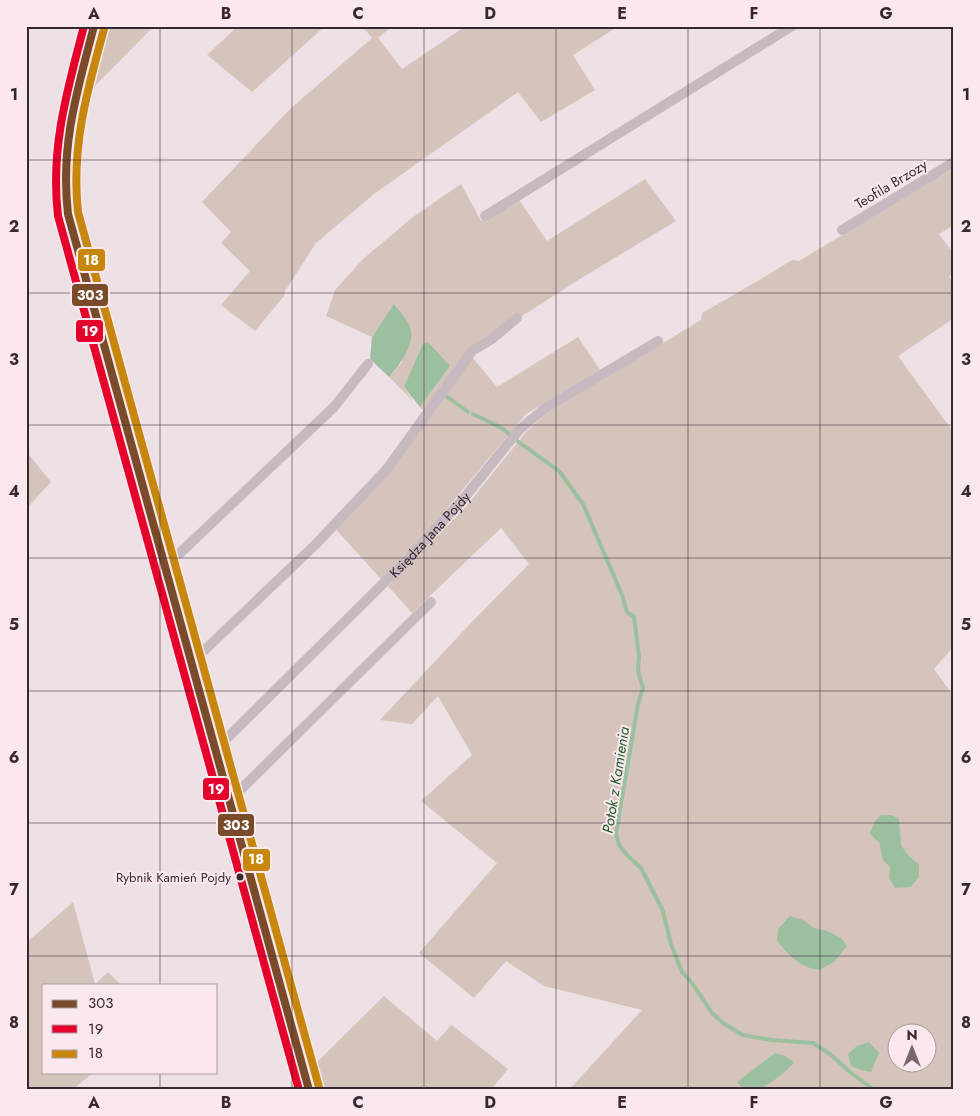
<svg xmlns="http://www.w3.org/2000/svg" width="980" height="1116" viewBox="0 0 980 1116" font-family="Jost,sans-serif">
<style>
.green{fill:#d5c4bc;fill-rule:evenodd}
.water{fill:#9cbfa0}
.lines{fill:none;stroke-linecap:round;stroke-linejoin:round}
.stream{stroke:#9cbfa0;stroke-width:4}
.street{stroke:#c6b9bf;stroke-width:10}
.secondary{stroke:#b7aaaf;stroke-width:15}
.bus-1-casing{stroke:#fae8ee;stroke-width:11}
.bus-2-casing{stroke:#fae8ee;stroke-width:11}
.bus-3-casing{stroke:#fae8ee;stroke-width:11}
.bus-1{stroke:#7a4b2a;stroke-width:8}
.bus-2{stroke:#e4002b;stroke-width:8}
.bus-3{stroke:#c7860c;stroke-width:8}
.grid{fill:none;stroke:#372730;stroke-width:1;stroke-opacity:0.55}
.bus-dot{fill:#372730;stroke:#fae8ee;stroke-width:2}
.labels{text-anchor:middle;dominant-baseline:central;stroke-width:4;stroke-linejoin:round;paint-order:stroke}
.bus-label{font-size:13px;fill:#372730;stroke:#fae8ee;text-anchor:end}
.street-label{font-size:14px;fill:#372730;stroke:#fae8ee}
.water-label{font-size:15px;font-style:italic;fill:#1b5b27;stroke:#fae8ee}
.line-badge{stroke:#fae8ee;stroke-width:2}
.badge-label{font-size:14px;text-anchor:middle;font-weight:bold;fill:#fff}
.neatline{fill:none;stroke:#372730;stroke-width:2}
.grid-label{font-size:16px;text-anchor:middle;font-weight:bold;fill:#372730}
</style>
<rect width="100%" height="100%" fill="#ede1e5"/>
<!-- green -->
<path class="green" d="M105,26H154L86,95Z
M238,26H325L252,92L207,55Z
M362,26H393L378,38L402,69L466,26H540L542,29L547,26H619L573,55L595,90L541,122L518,92L374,194L316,243L285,291L284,296L255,331L221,305L250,271L221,243L231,232L202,202L290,109L372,38Z
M954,168V225L939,234L954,254V273L949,276L954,284V318L898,356L954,433V646L934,669L954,697V1090H569L642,1010L544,986L506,961L474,998L419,953L497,863L421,801L472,755L438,696L412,724L380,720L469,625L529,564L501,528L412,613L388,586L464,509L526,432L547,413L701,320L702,313L763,278L792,260L799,261ZM898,1034H928V1064H898Z
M645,179L676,221L580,279L467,351L497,387L578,337L600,370L526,414L428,531L381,579L331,524L382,468L424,411L420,407L450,366L404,387L413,401L389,377L402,362L394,305L372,337L326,316L335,290L363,259L413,217L461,184L481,221L519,200L547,241Z
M26,451L51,482L26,509Z
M73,902L95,984L108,972L121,985H44V1072H94L72,1090H26V943Z
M384,996L437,1041L451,1025L453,1026L508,1069L491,1090H316L310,1069Z"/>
<!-- water -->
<path class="water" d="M394,304C399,311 407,319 410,327C416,343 399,366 389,377L370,359L372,337Z
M428,342L450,366L420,407L404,387L423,344Z
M881,815H891L899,819L901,845L907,854L919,865V877L911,887L895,888L889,878L890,867L883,860L879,842L870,834L875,821Z
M790,916L803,920L814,928L827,931L841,938L847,946L834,962L819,970C799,967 790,956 777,941L778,929Z
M869,1042L879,1053L871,1072L861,1070L851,1066L848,1054L857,1046Z
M775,1053L785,1056L794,1062C786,1073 760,1094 746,1090C743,1089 739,1084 737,1082Z"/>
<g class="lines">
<!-- stream -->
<path class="stream" d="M446,396L468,412
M473,414L502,428L510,435
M516,440L559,471L583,504L622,595L627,612L634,617L639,656L638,671L643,688L638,704L616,833L619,845L628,856L641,868L663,911L671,944L682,972L692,983L712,1013L723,1023L743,1035L771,1040L813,1043L830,1054L850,1072L874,1090"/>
<!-- street -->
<g class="street">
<path d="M485,216L792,26"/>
<path d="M842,230L954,162"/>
<path d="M163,559L180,553L334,407L368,364"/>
<path d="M191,663L316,544L387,469L472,351L492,339L517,318"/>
<path id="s1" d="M215,750L407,560L464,498L519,430L544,409L658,341"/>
<path d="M229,801L431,602"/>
</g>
<!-- secondary -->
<path class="secondary" d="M94,26C78,88 57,150 68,214L309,1090"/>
<!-- bus-1 casing -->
<g class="bus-1-casing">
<path id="bus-1" d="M94,26C77,91 60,146 68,214L309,1090"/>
</g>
<!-- bus-2 casing -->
<g class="bus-2-casing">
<path id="bus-2" d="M84,26C67,91 50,149 58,216L299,1090"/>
</g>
<!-- bus-3 casing -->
<g class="bus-3-casing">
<path id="bus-3" d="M104,29C87,91 71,147 78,212L319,1087"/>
</g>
<!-- bus-1 -->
<use href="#bus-1" class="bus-1"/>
<!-- bus-2 -->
<use href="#bus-2" class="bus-2"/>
<!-- bus-3 -->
<use href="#bus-3" class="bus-3"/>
</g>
<!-- grid -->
<path class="grid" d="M160,26V985M292,26V1090M424,26V1090M556,26V1090M688,26V1090M820,26V1090M26,160H954M26,293H954M26,425H954M26,558H954M26,691H954M26,823H954M26,956H954M160,1072V1090"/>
<!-- markers -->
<circle class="bus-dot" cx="240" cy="877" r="4.5"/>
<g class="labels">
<!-- bus labels -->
<g class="bus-label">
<text x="231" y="877">Rybnik Kamień Pojdy</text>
</g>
<!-- street labels -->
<g class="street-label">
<text transform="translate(891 184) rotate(-31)">Teofila Brzozy</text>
<text stroke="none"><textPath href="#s1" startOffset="304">Księdza Jana Pojdy</textPath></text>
</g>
<!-- water labels -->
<g class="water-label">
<text transform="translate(616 780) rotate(-81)">Potok z Kamienia</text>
</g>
</g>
<g class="line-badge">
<rect x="77" y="248" width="29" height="24" rx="5" fill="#c7860c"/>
<rect x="71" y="283" width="38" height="24" rx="5" fill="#7a4b2a"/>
<rect x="75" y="319" width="29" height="24" rx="5" fill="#e4002b"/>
<rect x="202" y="777" width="28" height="24" rx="5" fill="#e4002b"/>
<rect x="217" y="813" width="38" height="24" rx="5" fill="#7a4b2a"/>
<rect x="242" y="848" width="29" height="24" rx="5" fill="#c7860c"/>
</g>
<g class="badge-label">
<text x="91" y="265">18</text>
<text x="90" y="300">303</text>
<text x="90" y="336">19</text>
<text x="216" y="794">19</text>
<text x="236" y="830">303</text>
<text x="256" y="864">18</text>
</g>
<!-- border -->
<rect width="980" height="1116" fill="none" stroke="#fae8ee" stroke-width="55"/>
<!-- legend -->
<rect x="42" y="984" width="175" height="90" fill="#fae8ee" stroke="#ac9ba2"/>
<rect x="52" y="1000" width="25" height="8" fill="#7a4b2a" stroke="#ac9ba2"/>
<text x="88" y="1008" font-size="15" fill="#372730">303</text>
<rect x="52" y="1025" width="25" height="8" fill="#e4002b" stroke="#ac9ba2"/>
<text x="88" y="1034" font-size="15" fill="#372730">19</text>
<rect x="52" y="1050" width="25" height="8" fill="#c7860c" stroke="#ac9ba2"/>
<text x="88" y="1058" font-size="15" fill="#372730">18</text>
<!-- north arrow -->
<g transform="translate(912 1048)"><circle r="24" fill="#fae8ee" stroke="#ac9ba2"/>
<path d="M0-4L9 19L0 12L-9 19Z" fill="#77686f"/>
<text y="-8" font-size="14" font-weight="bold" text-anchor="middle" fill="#372730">N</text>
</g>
<rect x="28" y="28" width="924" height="1060" class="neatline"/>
<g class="grid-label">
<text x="94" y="19">A</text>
<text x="226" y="19">B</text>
<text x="358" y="19">C</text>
<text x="490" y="19">D</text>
<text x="622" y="19">E</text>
<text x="754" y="19">F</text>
<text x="886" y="19">G</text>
<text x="14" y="100">1</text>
<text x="966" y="100">1</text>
<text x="14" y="232">2</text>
<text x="966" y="232">2</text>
<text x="14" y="365">3</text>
<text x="966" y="365">3</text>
<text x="14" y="497">4</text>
<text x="966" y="497">4</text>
<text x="14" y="630">5</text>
<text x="966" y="630">5</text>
<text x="14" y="763">6</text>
<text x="966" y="763">6</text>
<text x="14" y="895">7</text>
<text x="966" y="895">7</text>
<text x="14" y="1028">8</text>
<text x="966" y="1028">8</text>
<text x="94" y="1108">A</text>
<text x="226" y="1108">B</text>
<text x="358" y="1108">C</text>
<text x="490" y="1108">D</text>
<text x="622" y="1108">E</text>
<text x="754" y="1108">F</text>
<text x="886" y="1108">G</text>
</g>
</svg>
